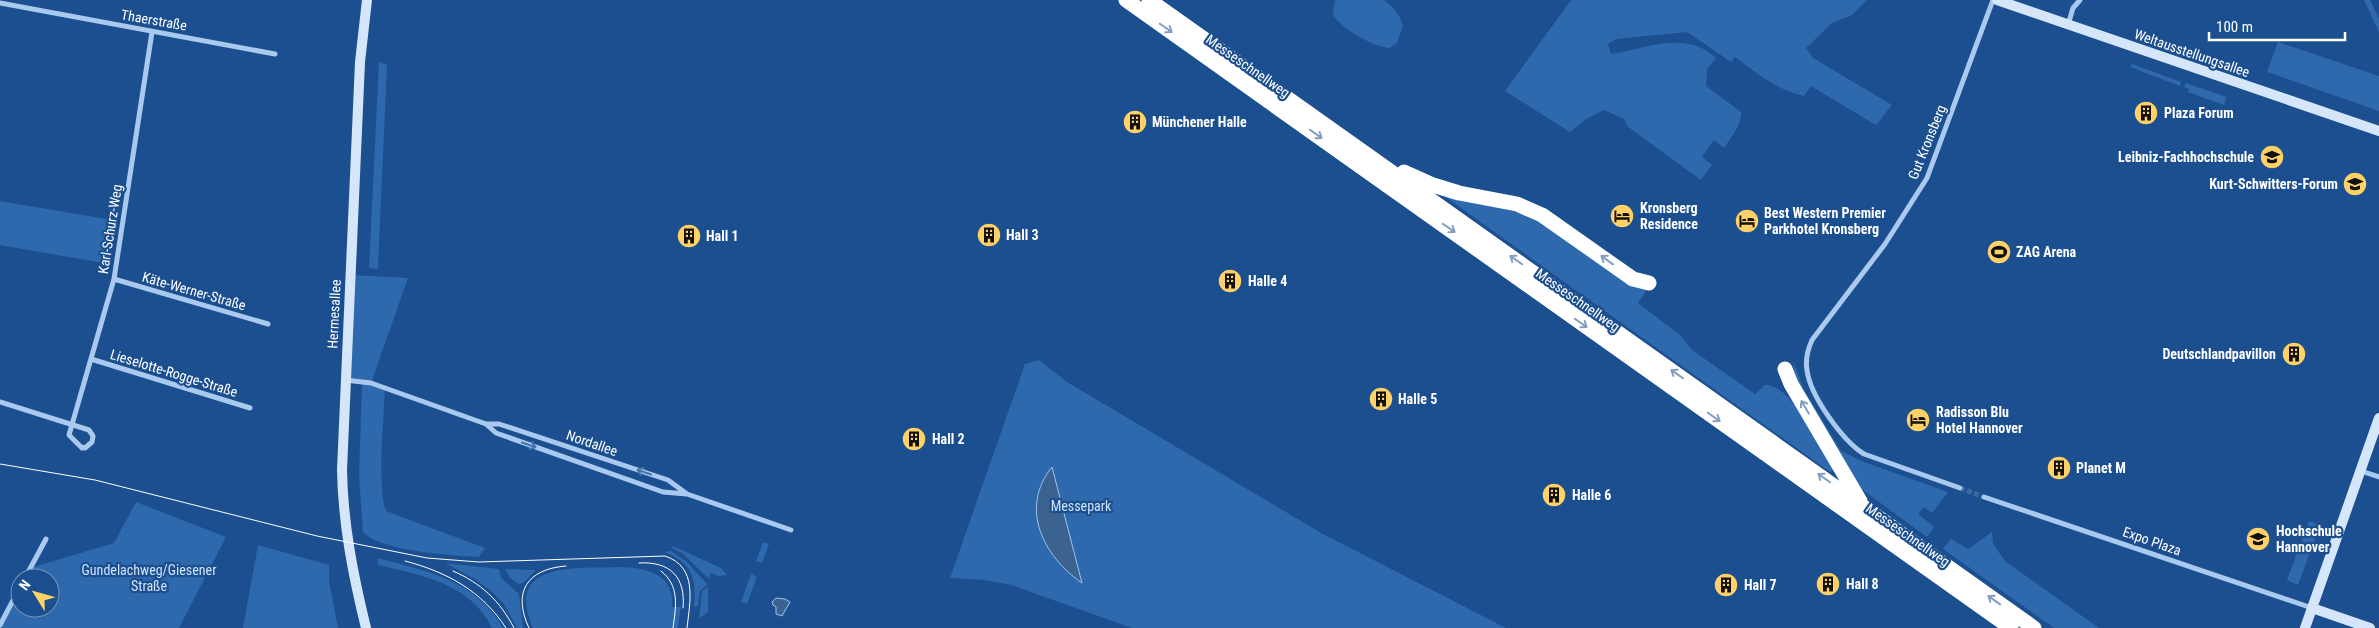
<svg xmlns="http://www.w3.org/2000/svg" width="2379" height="628" viewBox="0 0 2379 628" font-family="'Roboto Condensed',sans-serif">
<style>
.green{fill:#2e69ad}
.water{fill:#3c6290;stroke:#9cc4f0}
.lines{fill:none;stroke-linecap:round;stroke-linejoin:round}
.street-tunnel{stroke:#3d69a0;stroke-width:5;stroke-dasharray:5 2.5;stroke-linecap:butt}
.street{stroke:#a9c9ee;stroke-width:5}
.secondary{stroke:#d6e6fa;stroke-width:10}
.highway{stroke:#fff;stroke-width:15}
.tram{stroke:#fff;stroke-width:1}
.oneway{stroke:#829ec1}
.oneway2{stroke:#4674ac}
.labels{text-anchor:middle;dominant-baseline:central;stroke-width:4.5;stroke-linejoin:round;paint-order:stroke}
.street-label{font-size:14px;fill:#fff;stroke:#1b4f8f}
.poi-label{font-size:14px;font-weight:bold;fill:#fff;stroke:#1b4f8f;text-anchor:start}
.park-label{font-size:14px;fill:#cfe3fa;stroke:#1b4f8f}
</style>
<rect width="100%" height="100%" fill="#1b4f8f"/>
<!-- green -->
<path class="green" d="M1335,0H1384C1394,7 1400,15 1403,26L1397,43L1390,48C1375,48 1340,28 1333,15Z
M1571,0H1867L1852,15L1832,23L1806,48L1813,58L1892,105L1876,125L1811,86L1804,96C1777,90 1756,73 1735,57L1731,62L1687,32L1616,39L1608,44L1611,54C1648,48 1686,30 1716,58L1707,69L1706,86L1741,112C1741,126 1732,136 1724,148L1714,140L1702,157L1712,165L1701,180L1627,126L1624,119L1604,110L1586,119L1570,132L1505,91Z
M2364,0H2370L2379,19V32Z
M2278,42L2379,76V111L2267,72Z
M379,62L387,65L378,269L369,268Z
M2132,64L2181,82L2180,86L2130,67Z
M2186,83L2226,97L2224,105L2188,92L2189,89L2184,87Z
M1440,193L1513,207L1539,217L1648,288L1638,303L1680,335L1692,350L1755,394L1765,385C1793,384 1821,450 1834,471L1830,472Z
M0,201L118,221L109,264L0,245Z
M350,275L408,278L371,383L385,388C384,417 377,487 386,511L485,548L479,557C451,555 382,552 363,532L359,476L362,382L345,380Z
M1039,360L1067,382L1323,534L1506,628H1132L1011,585L985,580L950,578L1025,364Z
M1793,360L1803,388L1841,451L1864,462L1948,492L1932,513L1924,507L1918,514L1934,527L1927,537L1860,488L1807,405L1794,372Z
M136,502L226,537L179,628H0L20,587V608H50V578H25L30,568L114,543Z
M2309,521L2320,525L2298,585L2287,580Z
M1992,532L1993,544L2005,561L2099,628H2054L1943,549L1951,539L1968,549Z
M763,542L769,544L762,563L756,561Z
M258,545L329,565V581L338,628H243Z
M673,546L721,568L727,575L718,576L711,573L709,578L706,576L682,553L672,548Z
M671,551L687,562L706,583L707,585L700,591L698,606L694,607C697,579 692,562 664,552Z
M377,558C425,570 477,581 503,628H492C471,584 422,575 378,565Z
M445,563L499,569L501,578L519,594L523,628H517L504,604L491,591L475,579Z
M621,567C647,568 675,574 672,607H681L678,628H533C503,560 578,569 621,567Z
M505,569L535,570V571L523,583L519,584L511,579Z
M751,574L757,577L747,604L741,602Z
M708,587V612L699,619L702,591Z"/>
<!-- water -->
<path class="water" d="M1052,467L1082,583C1043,556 1019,508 1052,467Z
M776,598L785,599L790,602L782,616L776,614V607L773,605L772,602Z"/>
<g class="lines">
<!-- street-tunnel -->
<path class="street-tunnel" d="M1960,488L1984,497"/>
<!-- street -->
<path class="street" d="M0,3L275,54
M2068,25L2073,8L2080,0
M114,279L268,324
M91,359L250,408
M345,380L371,383L486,424H499L668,480L687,494
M0,402L89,430L93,436L92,442L85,448L81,447
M486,424L496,433L663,492L687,494L791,530
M82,448L69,435L114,279L152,32
M2361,471L2379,477
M1960,488L1864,454C1843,441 1810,396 1807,370C1805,359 1808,349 1812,340L1885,244L1927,178L1993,0
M1984,497L2312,608
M25,578L46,539
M0,625L20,587"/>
<!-- secondary -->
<path class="secondary" d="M1997,0L2379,131
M2312,608L2370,628
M366,628C353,575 343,524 342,470L360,62L367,0
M2305,628L2379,418"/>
<!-- highway -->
<path class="highway" d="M1126,0L2011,628
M1149,0L2034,628
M1404,172L1433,185L1459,193L1517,204L1542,215L1633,279L1649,283
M1785,369L1791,384L1860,501"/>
<!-- tram -->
<path class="tram" d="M0,464L95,480L317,536L427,558L479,562L665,556C698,567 690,601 687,628
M405,561C447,572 482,591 506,628
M639,563C670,561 686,577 683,608
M453,571C481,583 500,601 514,628
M661,571C680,586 676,606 673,628
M529,628C512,592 527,569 566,566"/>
</g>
<!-- one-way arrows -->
<defs><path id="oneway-shaft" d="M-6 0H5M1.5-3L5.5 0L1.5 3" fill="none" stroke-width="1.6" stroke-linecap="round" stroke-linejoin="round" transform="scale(1.25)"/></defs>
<g class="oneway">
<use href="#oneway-shaft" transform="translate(1166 28) rotate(35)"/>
<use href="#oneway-shaft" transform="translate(1316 134) rotate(35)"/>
<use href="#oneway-shaft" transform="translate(1449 228) rotate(35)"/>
<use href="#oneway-shaft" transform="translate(1516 260) rotate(-145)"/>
<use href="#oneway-shaft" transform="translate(1607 260) rotate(-144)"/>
<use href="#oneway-shaft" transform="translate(1581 323) rotate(35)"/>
<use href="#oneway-shaft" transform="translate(1677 374) rotate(-145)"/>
<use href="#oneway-shaft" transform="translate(1805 407) rotate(-121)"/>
<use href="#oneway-shaft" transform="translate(1714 417) rotate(35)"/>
<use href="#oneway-shaft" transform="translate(1824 478) rotate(-145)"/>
<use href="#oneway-shaft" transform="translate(1994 600) rotate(-144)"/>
</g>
<g class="oneway2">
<use href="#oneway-shaft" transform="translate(529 445) rotate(19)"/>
<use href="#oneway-shaft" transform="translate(644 472) rotate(-161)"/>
</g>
<!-- icons -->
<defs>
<g id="building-disc" transform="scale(1.25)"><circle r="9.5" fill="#ffd166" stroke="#1b4f8f"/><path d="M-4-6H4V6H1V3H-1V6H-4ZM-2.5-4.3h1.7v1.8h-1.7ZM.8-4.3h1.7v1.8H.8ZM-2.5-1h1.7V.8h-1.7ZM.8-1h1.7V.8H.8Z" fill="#111"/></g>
<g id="university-disc" transform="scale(1.25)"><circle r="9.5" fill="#ffd166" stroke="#1b4f8f"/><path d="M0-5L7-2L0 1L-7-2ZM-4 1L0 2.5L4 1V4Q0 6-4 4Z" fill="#111"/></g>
<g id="hotel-disc" transform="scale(1.25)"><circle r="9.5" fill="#ffd166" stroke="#1b4f8f"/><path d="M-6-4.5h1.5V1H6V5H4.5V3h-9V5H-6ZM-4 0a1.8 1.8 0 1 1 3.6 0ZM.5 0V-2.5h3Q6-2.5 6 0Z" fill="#111"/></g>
<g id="stadium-disc" transform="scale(1.25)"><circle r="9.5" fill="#ffd166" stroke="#1b4f8f"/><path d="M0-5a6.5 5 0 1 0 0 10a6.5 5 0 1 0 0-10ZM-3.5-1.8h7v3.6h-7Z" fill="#111"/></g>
</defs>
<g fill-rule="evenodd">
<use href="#building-disc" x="2146" y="113"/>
<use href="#building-disc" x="1135" y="122"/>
<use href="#university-disc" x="2272" y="157"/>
<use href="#university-disc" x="2355" y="184"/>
<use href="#hotel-disc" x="1622" y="216"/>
<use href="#hotel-disc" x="1747" y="221"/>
<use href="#building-disc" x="989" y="235"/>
<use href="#building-disc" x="689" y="236"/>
<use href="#stadium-disc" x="1999" y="252"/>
<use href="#building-disc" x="1230" y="281"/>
<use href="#building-disc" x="2294" y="354"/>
<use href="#building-disc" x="1381" y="399"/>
<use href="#hotel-disc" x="1918" y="420"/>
<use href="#building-disc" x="914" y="439"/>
<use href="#building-disc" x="2059" y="468"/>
<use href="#building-disc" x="1554" y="495"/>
<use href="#university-disc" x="2258" y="539"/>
<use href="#building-disc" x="1828" y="584"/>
<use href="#building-disc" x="1726" y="585"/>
</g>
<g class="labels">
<!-- street labels -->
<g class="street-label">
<text transform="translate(154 20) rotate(10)">Thaerstraße</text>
<text transform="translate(2192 53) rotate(19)">Weltausstellungsallee</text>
<text transform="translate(1248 66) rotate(35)">Messeschnellweg</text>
<text transform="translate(1927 142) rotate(-68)">Gut Kronsberg</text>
<text transform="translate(110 229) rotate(-81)">Karl-Schurz-Weg</text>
<text transform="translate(194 291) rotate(16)">Käte-Werner-Straße</text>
<text transform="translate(1578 300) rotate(35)">Messeschnellweg</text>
<text transform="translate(334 314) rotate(-87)">Hermesallee</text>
<text transform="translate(174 373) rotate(17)">Lieselotte-Rogge-Straße</text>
<text transform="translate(592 443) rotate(19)">Nordallee</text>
<text transform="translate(1908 535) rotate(35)">Messeschnellweg</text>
<text transform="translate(2152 541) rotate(19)">Expo Plaza</text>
</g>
<!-- poi labels -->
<g class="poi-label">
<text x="2164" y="113">Plaza Forum</text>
<text x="1152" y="122">Münchener Halle</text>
<text x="2254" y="157" text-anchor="end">Leibniz-Fachhochschule</text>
<text x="2338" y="184" text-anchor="end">Kurt-Schwitters-Forum</text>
<text x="1640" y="208">Kronsberg<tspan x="1640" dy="16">Residence</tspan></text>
<text x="1764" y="213">Best Western Premier<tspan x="1764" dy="16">Parkhotel Kronsberg</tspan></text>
<text x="1006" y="235">Hall 3</text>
<text x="706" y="236">Hall 1</text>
<text x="2016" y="252">ZAG Arena</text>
<text x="1248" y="281">Halle 4</text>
<text x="2276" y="354" text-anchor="end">Deutschlandpavillon</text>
<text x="1398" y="399">Halle 5</text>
<text x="1936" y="412">Radisson Blu<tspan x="1936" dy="16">Hotel Hannover</tspan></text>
<text x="932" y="439">Hall 2</text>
<text x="2076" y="468">Planet M</text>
<text x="1572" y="495">Halle 6</text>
<text x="2276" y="531">Hochschule<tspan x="2276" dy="16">Hannover</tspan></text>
<text x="1846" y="584">Hall 8</text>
<text x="1744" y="585">Hall 7</text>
</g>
<!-- park labels -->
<g class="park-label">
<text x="1081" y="506">Messepark</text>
<text x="149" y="570">Gundelachweg/Giesener<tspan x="149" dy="16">Straße</tspan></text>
</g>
</g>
<!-- north arrow -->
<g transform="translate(35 593) rotate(307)"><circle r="24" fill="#1b4f8f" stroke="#7695bc"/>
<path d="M0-4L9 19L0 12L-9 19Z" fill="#ffd166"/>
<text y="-8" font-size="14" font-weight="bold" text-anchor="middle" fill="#ffffff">N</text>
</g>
<!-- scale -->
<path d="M2209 32v8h136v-8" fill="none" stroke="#ffffff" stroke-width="2.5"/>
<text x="2216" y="32" font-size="15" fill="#ffffff" stroke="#1b4f8f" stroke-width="4" paint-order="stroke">100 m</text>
</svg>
